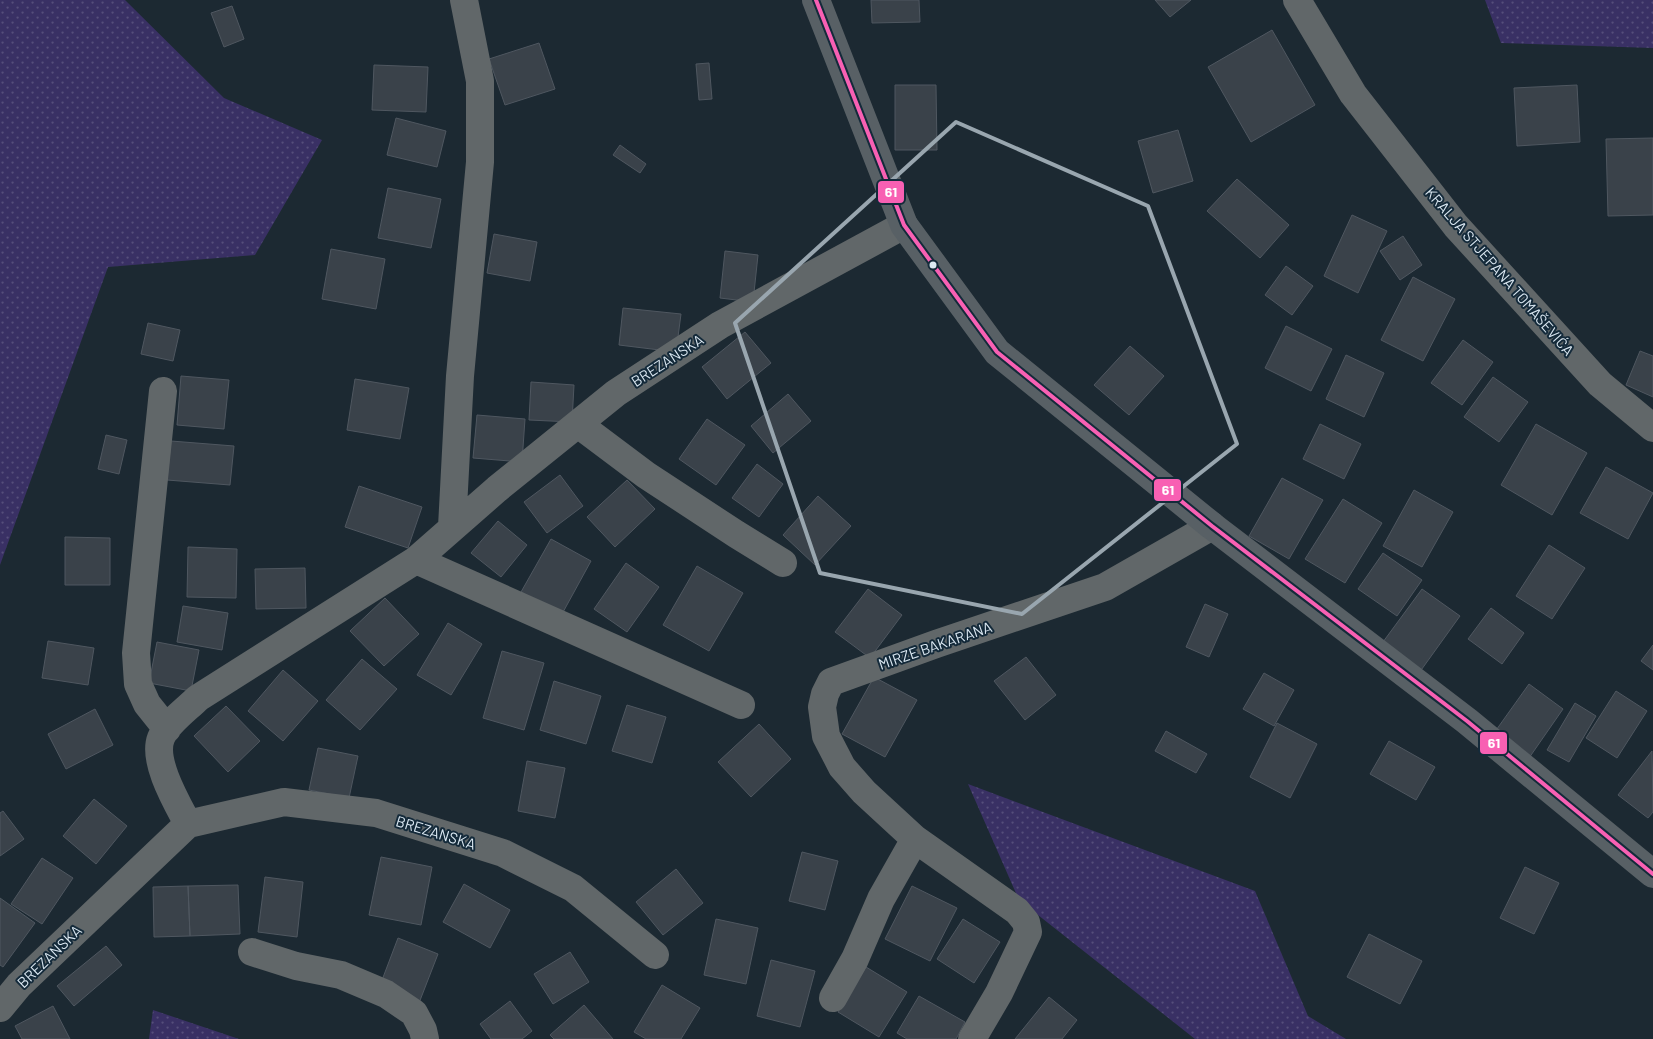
<svg xmlns="http://www.w3.org/2000/svg" width="1653" height="1039" viewBox="0 0 1653 1039" font-family="Barlow,sans-serif">
<style>
.grass{fill:url(#grass-dots)}
.building{fill:#3a424a;stroke:#4f5760}
.lines{fill:none;stroke-linecap:round;stroke-linejoin:round}
.street{stroke:#616769;stroke-width:28}
.secondary{stroke:#586065;stroke-width:28}
.bus-1-casing{stroke:#142a3a;stroke-width:8}
.bus-1{stroke:#f860b3;stroke-width:4}
.marked{fill:none;stroke:#99a6af;stroke-width:4;stroke-linejoin:round}
.bus-dot{fill:#dce9f3;stroke:#142a3a;stroke-width:2}
.labels{text-anchor:middle;dominant-baseline:central;stroke-width:4;stroke-linejoin:round;paint-order:stroke}
.street-label{font-size:15px;fill:#dce9f3;stroke:#142a3a}
.line-badge{stroke:#142a3a;stroke-width:2}
.badge-label{font-size:14px;text-anchor:middle;font-weight:bold;fill:#fff}
</style>
<defs>
<pattern id="grass-dots" width="8" height="8" patternUnits="userSpaceOnUse" patternTransform="scale(1.25)"><rect width="8" height="8" fill="#393064"/><path d="M2 2h.1M6 6h.1" fill="none" stroke="#554e7b" stroke-width="1.8" stroke-linecap="round"/></pattern>
</defs>
<rect width="100%" height="100%" fill="#1c2932"/>
<!-- grass -->
<path class="grass" d="M0,0H125L224,98L322,140L255,255L108,267L0,565Z
M1485,0H1653V48L1501,43Z
M968,784L1255,891L1308,1016L1346,1039H1195L1019,900Z
M153,1010L239,1039H149Z"/>
<!-- building -->
<path class="building" d="M871,0H919L920,22L872,23Z
M1155,0H1191L1170,17Z
M232,6L244,39L224,47L211,13Z
M1272,30L1315,105L1251,142L1208,67Z
M539,43L555,89L505,105L489,59Z
M709,63L712,99L699,100L696,64Z
M374,65L428,67L426,112L372,110Z
M895,85H936L937,150H895Z
M1577,85L1580,142L1517,146L1514,88Z
M396,118L446,131L437,167L387,155Z
M1178,130L1193,181L1153,193L1138,141Z
M1653,138V215L1608,216L1606,139Z
M620,145L646,164L640,173L613,155Z
M1237,179L1289,225L1260,258L1207,211Z
M388,188L441,199L431,248L378,238Z
M1352,215L1387,231L1358,293L1324,276Z
M494,234L537,242L530,281L487,273Z
M1403,236L1422,265L1400,280L1380,251Z
M331,249L385,259L376,309L322,299Z
M725,251L758,255L753,302L720,298Z
M1286,266L1313,286L1292,315L1265,295Z
M1413,277L1455,299L1423,361L1381,340Z
M623,308L681,314L676,352L619,345Z
M148,323L180,330L173,361L141,354Z
M1286,326L1332,349L1311,391L1265,368Z
M745,332L771,363L727,399L702,367Z
M1463,340L1493,362L1462,405L1431,383Z
M1130,346L1164,376L1129,415L1094,385Z
M1640,351L1653,356V397L1626,385Z
M1346,355L1384,373L1364,417L1326,399Z
M181,376L229,380L224,429L177,425Z
M1493,377L1528,402L1499,442L1464,417Z
M355,379L409,388L400,439L347,430Z
M531,382L574,385L572,422L529,420Z
M788,394L811,421L773,453L751,426Z
M477,415L525,419L522,462L473,458Z
M707,419L745,445L716,485L679,459Z
M1320,424L1361,444L1344,479L1303,459Z
M1536,424L1587,453L1552,515L1501,485Z
M106,435L127,440L119,474L98,469Z
M171,441L234,446L230,485L167,480Z
M757,464L783,484L759,517L732,498Z
M1606,467L1653,493L1628,539L1580,513Z
M560,475L583,506L547,533L524,502Z
M1282,478L1323,500L1289,559L1249,536Z
M627,480L655,509L615,547L587,517Z
M359,486L422,507L408,548L345,527Z
M1414,490L1453,512L1422,567L1383,546Z
M818,496L851,526L815,565L783,535Z
M1343,499L1382,523L1345,583L1305,559Z
M498,521L527,545L501,577L471,553Z
M65,537L110,538V585H65Z
M551,539L591,561L562,614L521,592Z
M1549,545L1585,568L1552,619L1516,596Z
M188,547L237,549L236,598L187,597Z
M1383,553L1422,580L1397,616L1358,589Z
M626,563L659,587L627,632L594,609Z
M697,566L743,593L709,651L663,625Z
M305,568L306,608L256,609L255,569Z
M868,589L902,615L870,658L835,632Z
M1422,589L1460,616L1419,673L1380,646Z
M385,598L419,634L384,666L350,631Z
M1205,604L1228,614L1209,657L1186,647Z
M183,606L228,613L222,650L177,642Z
M1491,608L1524,633L1502,664L1468,639Z
M448,623L482,644L451,695L417,675Z
M48,641L94,648L88,685L42,678Z
M157,642L199,650L191,691L149,683Z
M1653,645V670L1641,661Z
M502,651L544,663L524,730L483,718Z
M1026,657L1056,695L1025,720L994,681Z
M362,659L397,689L360,730L326,700Z
M283,670L318,701L283,741L248,711Z
M1264,673L1294,690L1274,726L1243,709Z
M874,677L917,700L885,757L842,734Z
M554,681L601,696L586,744L540,730Z
M1529,684L1563,709L1529,758L1494,733Z
M1616,691L1647,711L1617,758L1586,738Z
M1575,703L1596,716L1569,762L1547,750Z
M627,705L666,717L652,763L612,751Z
M226,706L260,741L228,772L194,736Z
M95,709L113,745L66,769L48,734Z
M1277,723L1317,744L1290,798L1250,777Z
M759,724L791,759L751,797L718,762Z
M1166,731L1207,754L1196,773L1155,751Z
M1389,741L1435,767L1416,800L1370,774Z
M318,748L358,756L349,798L309,790Z
M1652,751L1653,812L1648,818L1618,795Z
M527,761L565,768L555,818L518,811Z
M94,799L127,826L96,864L63,836Z
M3,811L24,839L0,856V813Z
M802,852L838,861L825,910L789,901Z
M381,857L432,867L421,925L369,915Z
M42,858L73,878L42,924L11,904Z
M1525,867L1559,883L1534,934L1500,918Z
M676,869L703,903L663,935L636,902Z
M265,877L303,882L297,937L258,932Z
M464,884L510,910L490,948L443,922Z
M238,885L240,934L190,936L188,886Z
M188,886L190,936L154,937L153,887Z
M912,886L957,908L930,961L885,939Z
M0,898L35,923L3,967L0,965Z
M716,919L758,928L746,984L704,975Z
M963,919L1000,942L974,983L937,959Z
M1369,934L1422,961L1400,1004L1347,977Z
M398,938L438,954L419,1003L379,988Z
M106,946L122,965L74,1006L57,986Z
M570,952L589,982L553,1004L534,974Z
M771,960L815,971L800,1027L757,1016Z
M866,967L907,992L879,1037L838,1012Z
M662,985L700,1008L681,1039H646L634,1032Z
M919,996L965,1022L956,1039H907L897,1033Z
M1049,997L1077,1020L1062,1039H1015Z
M510,1001L532,1031L522,1039H491L480,1024Z
M584,1005L613,1039H554L550,1035Z
M53,1006L70,1039H22L15,1026Z"/>
<g class="lines">
<!-- street -->
<path class="street" d="M1297,0L1353,94L1456,226L1600,384L1653,428
M163,391L136,653L138,684L147,704L167,729
M578,424L646,475L736,534L783,563
M452,527L460,376L480,162V81L464,0
M416,560L741,705
M188,824C177,803 152,761 161,738C167,723 187,709 198,698L416,560L497,489L616,393L720,325L904,225
M252,952L296,966L341,975L386,994L414,1013L423,1030L425,1039
M833,998L855,959L881,899L915,839
M0,1008L19,985L188,824L284,802L376,813L503,853L573,888L655,955
M972,1039L999,993L1028,932L1026,922L1017,911L915,839L864,792L842,767L826,736L822,707L825,694L831,682L936,644L1105,587L1212,526"/>
<!-- secondary -->
<path class="secondary" d="M816,0L904,225L997,352L1212,526L1467,721L1653,874"/>
<!-- bus-1 casing -->
<g class="bus-1-casing">
<path id="bus-1" d="M816,0L904,225L997,352L1212,526L1467,721L1653,874"/>
</g>
<!-- bus-1 -->
<use href="#bus-1" class="bus-1"/>
</g>
<!-- marked area -->
<path class="marked" d="M956,122L1148,206L1237,444L1022,614L820,573L735,323Z"/>
<!-- markers -->
<circle class="bus-dot" cx="933" cy="265" r="4.5"/>
<g class="labels">
<!-- street labels -->
<g class="street-label">
<text transform="translate(1500 271) rotate(49)">KRALJA STJEPANA TOMAŠEVIĆA</text>
<text transform="translate(667 360) rotate(-33)">BREZANSKA</text>
<text transform="translate(935 645) rotate(-19)">MIRZE BAKARANA</text>
<text transform="translate(436 832) rotate(17)">BREZANSKA</text>
<text transform="translate(49 956) rotate(-44)">BREZANSKA</text>
</g>
</g>
<g class="line-badge">
<rect x="877" y="180" width="28" height="24" rx="5" fill="#f860b3"/>
<rect x="1153" y="478" width="29" height="24" rx="5" fill="#f860b3"/>
<rect x="1479" y="731" width="29" height="24" rx="5" fill="#f860b3"/>
</g>
<g class="badge-label">
<text x="891" y="197">61</text>
<text x="1168" y="495">61</text>
<text x="1494" y="748">61</text>
</g>
</svg>
